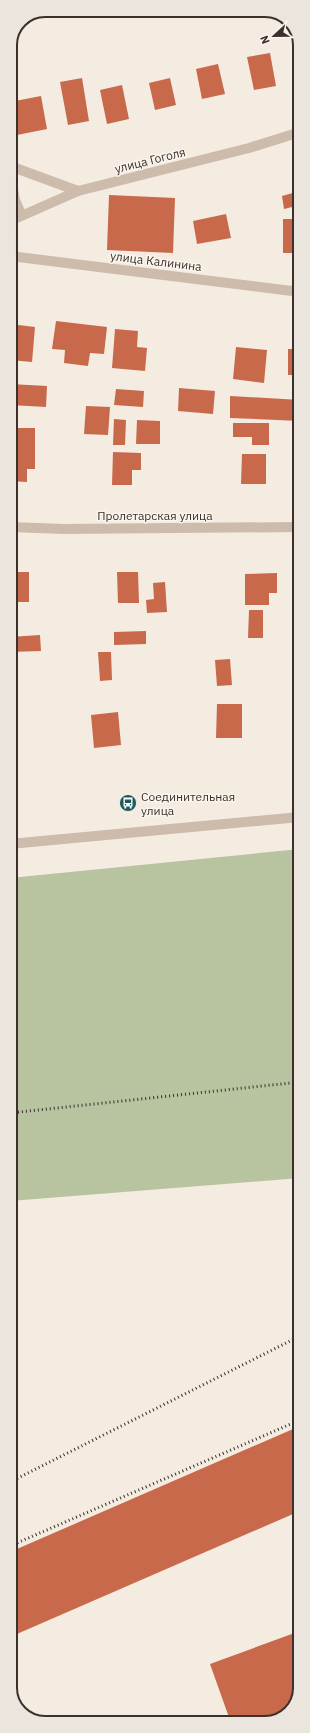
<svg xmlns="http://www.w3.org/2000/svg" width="310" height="1733" viewBox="0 0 310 1733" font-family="'IBM Plex Sans',sans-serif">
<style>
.green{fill:#b8c4a0}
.building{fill:#c8694b}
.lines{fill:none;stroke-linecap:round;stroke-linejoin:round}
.service{stroke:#cdbbac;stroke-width:10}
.minor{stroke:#cdbbac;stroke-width:10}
.tertiary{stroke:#cdbbac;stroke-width:10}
.rail{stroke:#3b302b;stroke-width:3;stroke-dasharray:1 3;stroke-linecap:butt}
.labels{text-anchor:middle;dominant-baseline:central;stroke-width:3;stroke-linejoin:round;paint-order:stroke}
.street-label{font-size:12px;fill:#3b302b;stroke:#fbf5ee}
.poi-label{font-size:12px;fill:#3b302b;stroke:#fbf5ee;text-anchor:start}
.rim{fill:none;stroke:#3b302b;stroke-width:2}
</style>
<rect width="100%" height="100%" fill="#f4ebe1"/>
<!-- green -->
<path class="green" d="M300,849V1178L10,1201V878Z"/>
<!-- building -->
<path class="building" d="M295,40H300V70H299Z
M270,53L276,86L254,90L247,57Z
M218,64L225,94L202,99L196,69Z
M82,78L89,121L68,125L60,82Z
M170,78L176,105L155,110L149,83Z
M122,85L129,119L107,124L100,90Z
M41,96L47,129L12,136L10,125V102Z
M300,191V205L284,209L282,196Z
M109,195L175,198L173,253L107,250Z
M226,214L231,238L197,244L193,221Z
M283,219H300V253H283Z
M56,321L107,327L104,354L90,353L88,366L64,363L65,350L52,349Z
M10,324L35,327L32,362L10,360Z
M115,329L138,331L137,347L147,348L145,371L112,368Z
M236,347L267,350L264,383L233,379Z
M288,349H300V375H288Z
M10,384L47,386L46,407L10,405Z
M179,388L215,391L213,414L178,411Z
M116,389L144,391L143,407L114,405Z
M230,396L300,400V421L230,418Z
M86,406L110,407L108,435L84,434Z
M114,419L126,420L125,445H113Z
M137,420L160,421V444H136Z
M233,423H269V445H252V437H233Z
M10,428H35V469H27V482L10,481Z
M113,452L141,453V470H132V485H112Z
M242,454H266V484H241Z
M10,572H29V602H10Z
M117,572H138L139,603H118Z
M277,573V593H269V605H245V574Z
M165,582L167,612L147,613L146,600L154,599L153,583Z
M16,608L17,634H10V609Z
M249,610H263V638H248Z
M146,631V644L114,645V632Z
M40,635L41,651L10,652V637Z
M98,652H111L112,680L100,681Z
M230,659L232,685L217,686L215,660Z
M217,704H242V738H216Z
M118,712L121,745L94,748L91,715Z
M300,1426V1511L10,1637V1552Z
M300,1631V1689L291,1711L270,1723H231L210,1664Z"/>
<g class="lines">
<!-- service -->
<path class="service" d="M10,166L78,191
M10,175L15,200L21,214"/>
<!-- minor -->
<path class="minor" d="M10,221L78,191L249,148L300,132
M10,527L64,529L300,527"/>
<!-- tertiary -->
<path class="tertiary" d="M10,256L300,292
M10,844L300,817"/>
<!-- rail -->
<path class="rail" d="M10,1113L300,1082
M10,1482L300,1336
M10,1546L300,1420"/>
</g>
<!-- icons -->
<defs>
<g id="bus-disc" transform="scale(0.9)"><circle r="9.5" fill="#1f5a5e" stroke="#fbf5ee"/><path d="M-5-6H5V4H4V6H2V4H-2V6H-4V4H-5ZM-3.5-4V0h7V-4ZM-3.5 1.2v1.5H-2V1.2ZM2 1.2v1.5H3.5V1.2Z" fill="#fff"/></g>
</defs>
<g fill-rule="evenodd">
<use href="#bus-disc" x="128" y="803"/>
</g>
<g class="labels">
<!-- street labels -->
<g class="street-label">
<text transform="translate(150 160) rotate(-14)">улица Гоголя</text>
<text transform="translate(156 261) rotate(7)">улица Калинина</text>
<text x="155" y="515">Пролетарская улица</text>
</g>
<!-- poi labels -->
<g class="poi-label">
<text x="141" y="796">Соединительная<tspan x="141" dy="14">улица</tspan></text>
</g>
</g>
<!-- crop -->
<path d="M0 0H310V1733H0ZM45 17H265A28 28 0 0 1 293 45V1688A28 28 0 0 1 265 1716H45A28 28 0 0 1 17 1688V45A28 28 0 0 1 45 17Z" fill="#ece5de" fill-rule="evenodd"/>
<path class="rim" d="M45 17H265A28 28 0 0 1 293 45V1688A28 28 0 0 1 265 1716H45A28 28 0 0 1 17 1688V45A28 28 0 0 1 45 17Z"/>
<!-- north arrow -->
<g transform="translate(274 36) rotate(248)" stroke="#fbf5ee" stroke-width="3" paint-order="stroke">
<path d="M0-3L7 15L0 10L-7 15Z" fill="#3b302b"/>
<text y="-6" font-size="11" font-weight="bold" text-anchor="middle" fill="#3b302b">N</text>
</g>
</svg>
